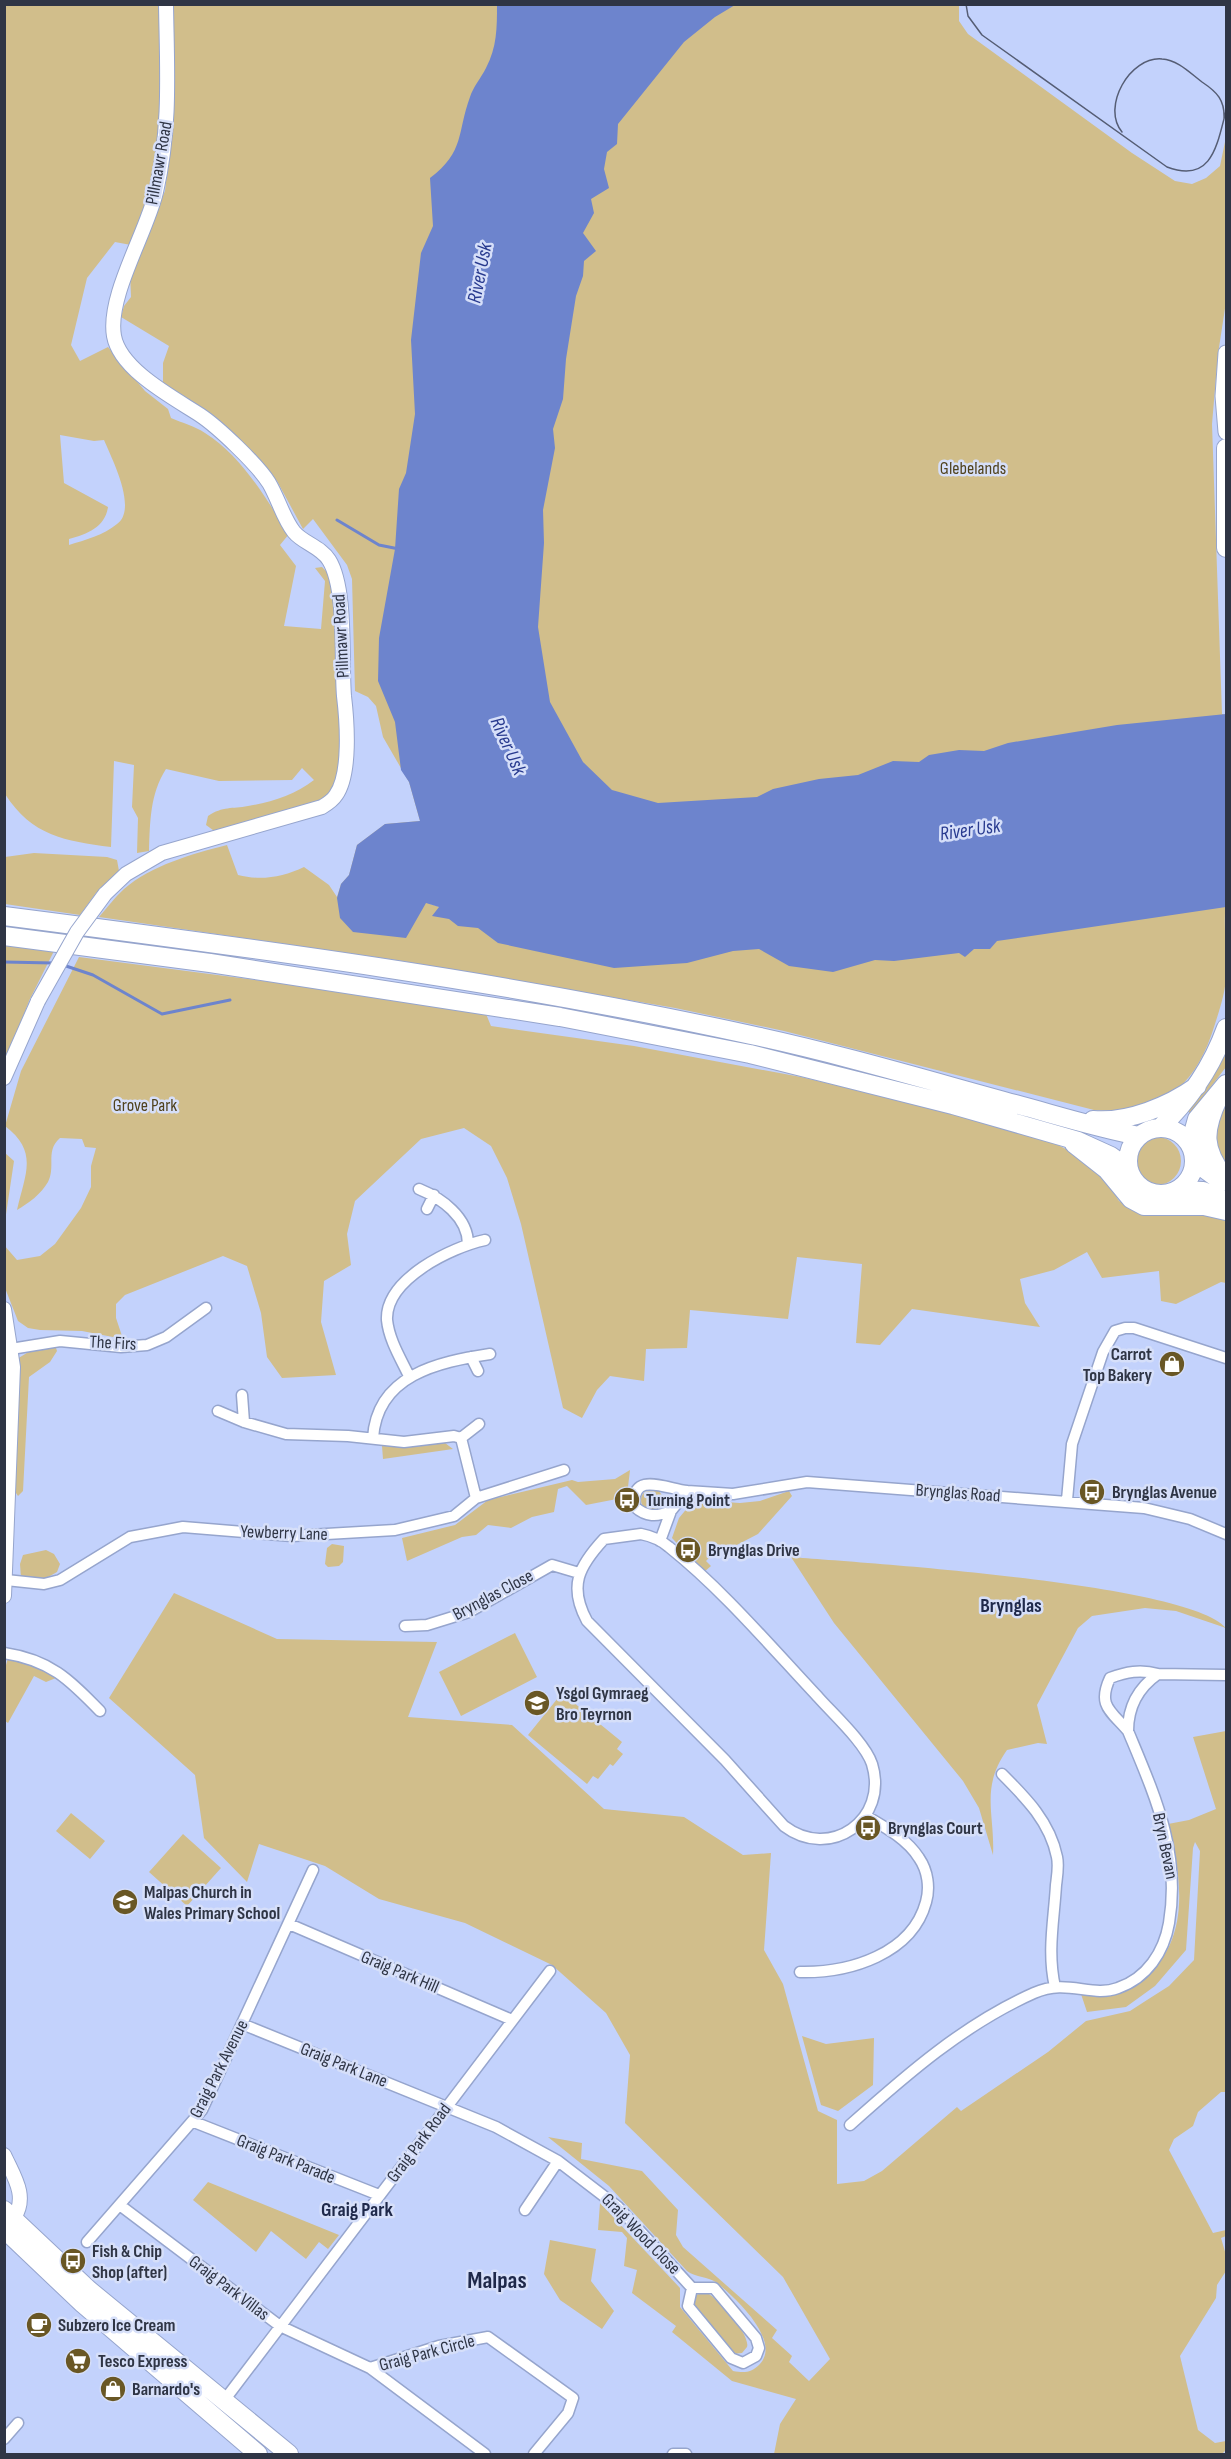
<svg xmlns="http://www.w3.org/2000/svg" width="1231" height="2459" viewBox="0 0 1231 2459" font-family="'Sofia Sans Condensed',sans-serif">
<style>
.green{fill:#d1be8b;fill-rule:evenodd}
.water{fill:#6d84cd}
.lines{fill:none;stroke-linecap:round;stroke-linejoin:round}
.stream{stroke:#6d84cd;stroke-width:3}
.minor-casing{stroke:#96a5cd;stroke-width:13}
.tertiary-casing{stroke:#96a5cd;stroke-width:16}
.secondary-casing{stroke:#96a5cd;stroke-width:17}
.primary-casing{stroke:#96a5cd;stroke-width:20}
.trunk-casing{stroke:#96a5cd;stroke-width:20}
.minor{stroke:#fff;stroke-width:10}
.tertiary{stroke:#fff;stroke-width:14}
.secondary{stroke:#fff;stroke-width:15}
.primary{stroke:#fff;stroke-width:18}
.trunk{stroke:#fff;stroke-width:18}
.tram{stroke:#555d74;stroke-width:1.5}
.tertiary-bridge-casing{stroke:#96a5cd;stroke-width:16;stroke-linecap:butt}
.tertiary-bridge{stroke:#fff;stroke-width:14}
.labels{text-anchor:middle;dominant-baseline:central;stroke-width:5;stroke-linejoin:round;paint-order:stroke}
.street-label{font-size:18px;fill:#2f3545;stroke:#d6dff9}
.park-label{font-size:18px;fill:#50421d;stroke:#d6dff9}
.poi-label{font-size:18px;font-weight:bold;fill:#2f3545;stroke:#d6dff9;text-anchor:start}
.water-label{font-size:20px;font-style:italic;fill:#283a8f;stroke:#d6dff9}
.neighbourhood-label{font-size:20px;font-weight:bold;fill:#1f294a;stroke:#d6dff9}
.district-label{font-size:24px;font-weight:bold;fill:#1f294a;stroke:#d6dff9}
</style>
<rect width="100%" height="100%" fill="#c3d2fc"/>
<!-- green -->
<path class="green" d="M4,5H160L163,112L150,195L131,245L115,242L87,278L71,345L80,361L108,347L145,391L168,409L171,418C182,423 195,426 205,433C242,456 266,499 289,534L280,545L296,566L284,626L321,629L325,581L315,568L322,567L333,578L342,741L336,781L331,793L319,805L217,833L206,825L208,816C223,806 232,809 248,806C272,802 295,795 314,780L302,768L292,780L219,781L166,769C150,794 150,822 149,851L137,853L138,818L132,807L134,765L114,761L111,847C65,841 32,836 5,794ZM60,435L94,441L104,440C112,459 138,509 117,524C104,535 85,540 69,545V539C88,534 105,527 108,507L64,483Z
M172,5H551L430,904L440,907H1226C1223,915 1227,960 1226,974C1226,991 1220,1008 1215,1024C1196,1087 1162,1115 1094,1110L784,1031L675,1008L396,960L99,917C107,908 115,897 124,889C152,865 192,854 227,845L238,875C261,881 283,877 304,867L329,885L337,897L341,884L349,875L357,845L385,824L420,821L409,782L383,737L376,706L368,697L355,691L352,579L347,565L313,519L303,529L277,481L239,442L213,415L163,387V363L169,346L121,317L124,306L131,297L130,272L165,191L174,107Z
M636,5H959V21L968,34L1132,153L1175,181L1192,184L1206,178L1220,166L1226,137V302L1218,354L1212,424L1222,714H1226L655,869L493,674L486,591Z
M34,853L107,857L117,860L119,871L96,893L80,915L5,904V857Z
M5,945L54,951L29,1001L5,1064Z
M79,957L401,999L486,1014L491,1026L634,1046L801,1077L976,1118L1058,1145L1097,1165L1119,1201L1145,1214L1207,1213L1226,1218V1283L1221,1282L1176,1304L1161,1301L1159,1271L1102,1278L1087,1252L1054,1270L1020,1279L1025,1303L1040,1327L912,1309L880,1345L856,1343L862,1264L797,1257L788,1319L690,1310L687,1348L646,1349L644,1381L610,1376L597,1390L582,1418L563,1408L521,1224L507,1178L491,1146L464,1128L421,1139L355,1201L347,1234L351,1265L324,1281L321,1322L336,1375L282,1378L267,1357L261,1313L247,1266L223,1256L125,1295L116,1304V1318L123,1339L82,1331L40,1330L28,1328L18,1321L5,1288L4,1245L17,1260L40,1256L55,1244L81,1208L91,1187V1166L96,1148L85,1147L82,1139L60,1138C45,1151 56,1166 48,1182C41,1194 29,1203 17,1210C25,1174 39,1152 5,1126L21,1071Z
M1226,1054V1067L1190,1114L1188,1111Z
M1226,1096V1170C1209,1133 1211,1133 1226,1096Z
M1133 1161a24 24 0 1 1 48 0a24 24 0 1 1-48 0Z
M5,1153L14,1161L5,1221L4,1153Z
M55,1345L57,1351L50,1362L29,1377L23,1491L18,1496L14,1490L17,1359L35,1348Z
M445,1443L453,1449L383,1459L382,1446L413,1447Z
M630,1470L628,1487L622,1498L586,1505L567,1486L558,1489L554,1512L532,1517L511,1528L488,1525L476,1535L462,1537L407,1561L402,1538L455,1525L488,1500L572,1480L578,1482L615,1479Z
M641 1500a11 11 0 1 1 22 0a11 11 0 1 1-22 0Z
M789,1491L792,1496L758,1534L727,1550L721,1545L706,1561L711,1566L704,1572L672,1538L679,1518L694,1500L740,1503L760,1501Z
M332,1544L344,1546L343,1562L339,1566L328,1567L325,1564L327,1548Z
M46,1550L54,1554L60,1564L57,1572L43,1580L21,1578L20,1564L23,1555Z
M791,1557C864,1563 1188,1583 1226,1628L1176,1611L1145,1608L1092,1616L1078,1628L1037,1705L1047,1744L1038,1743L1007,1750C980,1788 995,1814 993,1855L979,1808L963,1781L834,1623Z
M174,1593L277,1639L437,1642L408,1717L512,1725L604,1809L684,1817L743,1855L771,1853L764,1950L783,1984L818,2111L837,2120V2184L864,2181L882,2171L957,2107L961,2111L1048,2052L1086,2021L1130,2011L1147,2000L1169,1986L1194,1960L1200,1851L1195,1842L1193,1848L1186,1950L1155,1986L1126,2007L1087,2012L1081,1994C1102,1997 1116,1994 1134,1984C1192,1949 1183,1881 1168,1824L1189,1820L1216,1809L1193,1737L1226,1731V2092H1221L1198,2112L1193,2126L1174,2139L1169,2150L1213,2233L1226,2230V2236L1221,2238L1226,2255V2271L1217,2285L1216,2298L1180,2356L1198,2430L1215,2443L1226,2441V2450L1222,2454H774L780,2424L796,2399L732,2381L672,2332L676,2326L632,2293L637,2270L624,2266L627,2238L622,2232L598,2230L600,2203L680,2288V2307L733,2371C744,2373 751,2373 759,2365C783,2342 735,2297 717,2283C708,2276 696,2278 687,2271L609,2186L548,2137L582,2143L581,2159L642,2171L678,2210L676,2235L683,2247L777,2330L772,2338L792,2356L789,2362L809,2381L830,2359L783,2277L625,2123L630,2055L606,2013L552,1965L465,1923L379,1899L325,1866L259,1844L247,1882L204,1838L195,1775L109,1698Z
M515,1633L537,1677L461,1716L439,1672Z
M8,1658L33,1665L56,1678L46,1682L34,1676L8,1723L5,1721L4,1672Z
M562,1693L622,1742L617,1749L623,1754L613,1766L610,1764L598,1779L593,1776L587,1784L528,1735Z
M71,1813L105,1841L90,1859L56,1831Z
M183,1834L221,1868L187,1906L149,1872Z
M802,2036L826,2044L874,2038L873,2085L838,2111L821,2105Z
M208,2182L339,2235L328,2249L319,2242L306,2259L271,2231L256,2252L193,2200Z
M550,2240L596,2249L591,2281L614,2311L602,2329L560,2300L544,2274Z
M705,2292C717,2296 751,2335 747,2347L742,2353L733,2354L694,2308L693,2299L696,2295Z"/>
<!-- water -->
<path class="water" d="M497,5H735L715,17L684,42L618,124L617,144L607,152L604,169L609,188L591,199L594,213L583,233L596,251L584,261L583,276L576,296L566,359L563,399L553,429L555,448L543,510L544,543L538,627L550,702L583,762L612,790L658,803L757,797L773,789L819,779L858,775L893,761L919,762L929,755L959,750L984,751L1008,743L1117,725L1226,714V907L997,941L990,949H974L965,957L959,953L894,961L875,960L833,972L789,966L759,949L733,951L687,963L614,968L498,943L478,928L458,926L449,919L432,916L439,907L426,903L406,938L353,932L340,918L337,898L341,884L349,875L357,845L385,824L420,821L409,782L401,770L395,722L378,681L379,638L395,549L399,489L406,473L415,414L411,340L421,253L433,226L430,178C465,152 457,132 470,97C473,87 481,78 486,68C497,47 497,28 497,5Z"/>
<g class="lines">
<!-- stream -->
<path class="stream" d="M337,520L379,545L399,549
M4,962L53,963
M63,965L93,975L162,1014L230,1000"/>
<!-- minor casing -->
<g class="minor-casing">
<path id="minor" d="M419,1189C441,1198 468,1217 468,1244
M427,1209L434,1195
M11,1349L60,1341L121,1347L147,1345L166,1337L206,1308
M471,1357L478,1371
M409,1376C401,1359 389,1340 387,1320C385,1279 452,1247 485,1240
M242,1395L244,1422
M218,1411L244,1422L286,1434L348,1436L404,1442L454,1436L461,1438L476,1498
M373,1438C377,1375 438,1362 490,1354
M461,1438L479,1424
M1067,1500L1072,1444L1103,1352L1115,1331L1125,1328H1134L1226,1358
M671,1511C657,1517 646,1517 635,1507C630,1470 667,1489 687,1491
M641,1534C651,1536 661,1540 669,1547C723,1590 771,1647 818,1697C833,1714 865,1743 872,1764C889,1820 830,1861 784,1826L725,1760L587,1621C568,1586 579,1566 604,1539Z
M660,1541L671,1511L687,1491L733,1494L807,1482L1144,1508L1190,1519L1226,1534
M6,1580L44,1584L60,1580L130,1537L183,1527L292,1536L395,1530L454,1516L476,1498L564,1470
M405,1626L427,1625L469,1612L552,1565L579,1573
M4,1653C50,1660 69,1679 100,1711
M1128,1731C1111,1711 1097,1706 1110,1678C1126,1672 1140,1669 1158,1674
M1002,1774C1026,1798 1050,1822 1057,1857C1059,1866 1057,1877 1056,1885C1054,1920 1047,1952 1055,1987
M289,1924L512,2020
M800,1972C850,1973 912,1954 926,1902C930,1888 928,1871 919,1858C907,1839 885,1827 866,1816
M242,2024L496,2127L558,2161L618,2207L692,2288L688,2306L731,2358L743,2363L756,2356L759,2348L756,2338L714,2288H692
M194,2122L379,2195
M850,2125C906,2075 964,2024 1034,1993C1067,1978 1091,1998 1118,1988C1147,1978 1164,1952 1169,1923C1181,1852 1155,1796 1128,1731C1128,1707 1138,1688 1158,1674L1226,1675
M121,2206L280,2326L370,2368L485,2454
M525,2210L558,2161
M87,2242L202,2110L313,1870
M370,2368L439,2346L488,2337L573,2398L568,2413L534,2454
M223,2402L550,1971
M4,2439L18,2423
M673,2454H686"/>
</g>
<!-- tertiary casing -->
<g class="tertiary-casing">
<path id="tertiary" d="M105,894L126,874L162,853L322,807C327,804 333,800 336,795C351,774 347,721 344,696C341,660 347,589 329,560C321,547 303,543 294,532C283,518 278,498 269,483C257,464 218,427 200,415C174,398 120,370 114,336C107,296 147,232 156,192C171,127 167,70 166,4
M4,1078L38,1001
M4,1309L13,1367L4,1596
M4,2155C14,2177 28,2196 14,2218"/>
</g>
<!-- secondary casing -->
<g class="secondary-casing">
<path id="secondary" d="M1226,353L1223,396L1226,432"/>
</g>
<!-- primary casing -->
<g class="primary-casing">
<path id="primary" d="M1219,1097C1203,1131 1202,1149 1226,1179
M1074,1144L1107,1170L1131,1199L1144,1206H1204L1226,1211
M1195,1162L1222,1182
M1178,1190L1203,1191L1226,1201
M4,2210L89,2290L289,2454
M4,2229L83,2304L258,2454"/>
</g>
<!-- trunk casing -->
<g class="trunk-casing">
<path id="trunk" d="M1226,448V548
M4,916C254,948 505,981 751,1035C840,1054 927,1080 1015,1104C1056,1115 1097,1128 1139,1136
M4,936L210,963L560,1017L750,1054L953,1105L1078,1141L1111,1156L1129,1169
M1093,1120C1128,1123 1169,1106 1197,1086
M1128 1161a33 33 0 1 1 66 0a33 33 0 1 1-66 0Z
M1160,1128C1190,1099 1212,1067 1226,1028
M1190,1144L1197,1119L1226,1084"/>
</g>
<!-- minor -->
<use href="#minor" class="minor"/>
<!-- tertiary -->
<use href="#tertiary" class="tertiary"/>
<!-- secondary -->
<use href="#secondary" class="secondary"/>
<!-- primary -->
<use href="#primary" class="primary"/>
<!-- trunk -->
<use href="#trunk" class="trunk"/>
<!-- tram -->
<path class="tram" d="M966,4L968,16L982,35L1167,167C1212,184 1217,145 1226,111
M1122,132C1101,107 1130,56 1162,59C1178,60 1190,73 1202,82C1217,92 1225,100 1224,119"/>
<!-- tertiary-bridge casing -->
<g class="tertiary-bridge-casing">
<path id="tertiary-bridge" d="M38,1001L77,932L105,894"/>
</g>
<!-- tertiary-bridge -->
<use href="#tertiary-bridge" class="tertiary-bridge"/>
</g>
<!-- icons -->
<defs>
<g id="shop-disc" transform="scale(1.35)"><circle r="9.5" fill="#695725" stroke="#d6dff9"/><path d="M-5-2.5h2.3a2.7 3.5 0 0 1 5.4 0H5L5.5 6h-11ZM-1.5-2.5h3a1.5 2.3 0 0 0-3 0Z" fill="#fff"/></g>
<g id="bus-disc" transform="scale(1.35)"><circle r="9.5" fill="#695725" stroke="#d6dff9"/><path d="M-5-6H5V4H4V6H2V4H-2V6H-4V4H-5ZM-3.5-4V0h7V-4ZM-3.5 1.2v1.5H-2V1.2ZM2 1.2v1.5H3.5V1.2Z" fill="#fff"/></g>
<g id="school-disc" transform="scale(1.35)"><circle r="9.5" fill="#695725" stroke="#d6dff9"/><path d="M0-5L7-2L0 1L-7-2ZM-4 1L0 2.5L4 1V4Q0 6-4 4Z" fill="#fff"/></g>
<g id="cafe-disc" transform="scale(1.35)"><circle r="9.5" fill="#695725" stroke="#d6dff9"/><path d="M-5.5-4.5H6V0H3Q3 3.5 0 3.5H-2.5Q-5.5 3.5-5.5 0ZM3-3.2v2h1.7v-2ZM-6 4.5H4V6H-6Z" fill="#fff"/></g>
<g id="supermarket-disc" transform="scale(1.35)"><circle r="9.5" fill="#695725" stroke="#d6dff9"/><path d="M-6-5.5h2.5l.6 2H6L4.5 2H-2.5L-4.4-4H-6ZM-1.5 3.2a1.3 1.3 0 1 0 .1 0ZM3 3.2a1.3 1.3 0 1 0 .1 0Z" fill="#fff"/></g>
</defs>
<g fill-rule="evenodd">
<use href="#shop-disc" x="1172" y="1364"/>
<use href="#bus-disc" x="1092" y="1492"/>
<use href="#bus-disc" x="627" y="1500"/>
<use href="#bus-disc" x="688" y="1550"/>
<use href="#school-disc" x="537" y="1703"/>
<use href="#bus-disc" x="868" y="1828"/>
<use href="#school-disc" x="125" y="1902"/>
<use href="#bus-disc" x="73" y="2261"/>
<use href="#cafe-disc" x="39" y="2325"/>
<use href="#supermarket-disc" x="78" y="2361"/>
<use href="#shop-disc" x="113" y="2389"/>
</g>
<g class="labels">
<!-- street labels -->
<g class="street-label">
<text transform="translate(159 163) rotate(-80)">Pillmawr Road</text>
<text transform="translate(341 636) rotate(-93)">Pillmawr Road</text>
<text transform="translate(113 1343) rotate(3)">The Firs</text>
<text transform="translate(958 1493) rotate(4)">Brynglas Road</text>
<text transform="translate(284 1533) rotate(2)">Yewberry Lane</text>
<text transform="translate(493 1595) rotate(-28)">Brynglas Close</text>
<text transform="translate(1165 1846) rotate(78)">Bryn Bevan</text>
<text transform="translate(400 1972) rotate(23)">Graig Park Hill</text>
<text transform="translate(344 2065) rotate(22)">Graig Park Lane</text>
<text transform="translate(219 2069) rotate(-63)">Graig Park Avenue</text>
<text transform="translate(419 2143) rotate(-53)">Graig Park Road</text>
<text transform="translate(286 2159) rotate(22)">Graig Park Parade</text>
<text transform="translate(641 2234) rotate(46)">Graig Wood Close</text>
<text transform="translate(229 2288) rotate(37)">Graig Park Villas</text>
<text transform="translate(427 2353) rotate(-15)">Graig Park Circle</text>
</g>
<!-- park labels -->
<g class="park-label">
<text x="973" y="468">Glebelands</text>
<text x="145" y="1105">Grove Park</text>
</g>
<!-- poi labels -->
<g class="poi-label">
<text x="1152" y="1354" text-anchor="end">Carrot<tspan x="1152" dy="21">Top Bakery</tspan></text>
<text x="1112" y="1492">Brynglas Avenue</text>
<text x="646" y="1500">Turning Point</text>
<text x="708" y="1550">Brynglas Drive</text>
<text x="556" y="1693">Ysgol Gymraeg<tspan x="556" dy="21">Bro Teyrnon</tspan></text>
<text x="888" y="1828">Brynglas Court</text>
<text x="144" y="1892">Malpas Church in<tspan x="144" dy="21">Wales Primary School</tspan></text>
<text x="92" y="2251">Fish &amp; Chip<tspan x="92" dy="21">Shop (after)</tspan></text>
<text x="58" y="2325">Subzero Ice Cream</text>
<text x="98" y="2361">Tesco Express</text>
<text x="132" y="2389">Barnardo's</text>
</g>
<!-- water labels -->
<g class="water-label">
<text transform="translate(480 273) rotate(-79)">River Usk</text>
<text transform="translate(508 746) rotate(66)">River Usk</text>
<text transform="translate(970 830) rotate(-8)">River Usk</text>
</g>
<!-- neighbourhood labels -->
<g class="neighbourhood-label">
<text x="1011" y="1606">Brynglas</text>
<text x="357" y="2210">Graig Park</text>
</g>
<!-- district labels -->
<g class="district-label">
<text x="497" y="2280">Malpas</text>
</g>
</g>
<!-- border -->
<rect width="1231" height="2459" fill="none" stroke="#2f3545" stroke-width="12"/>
</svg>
